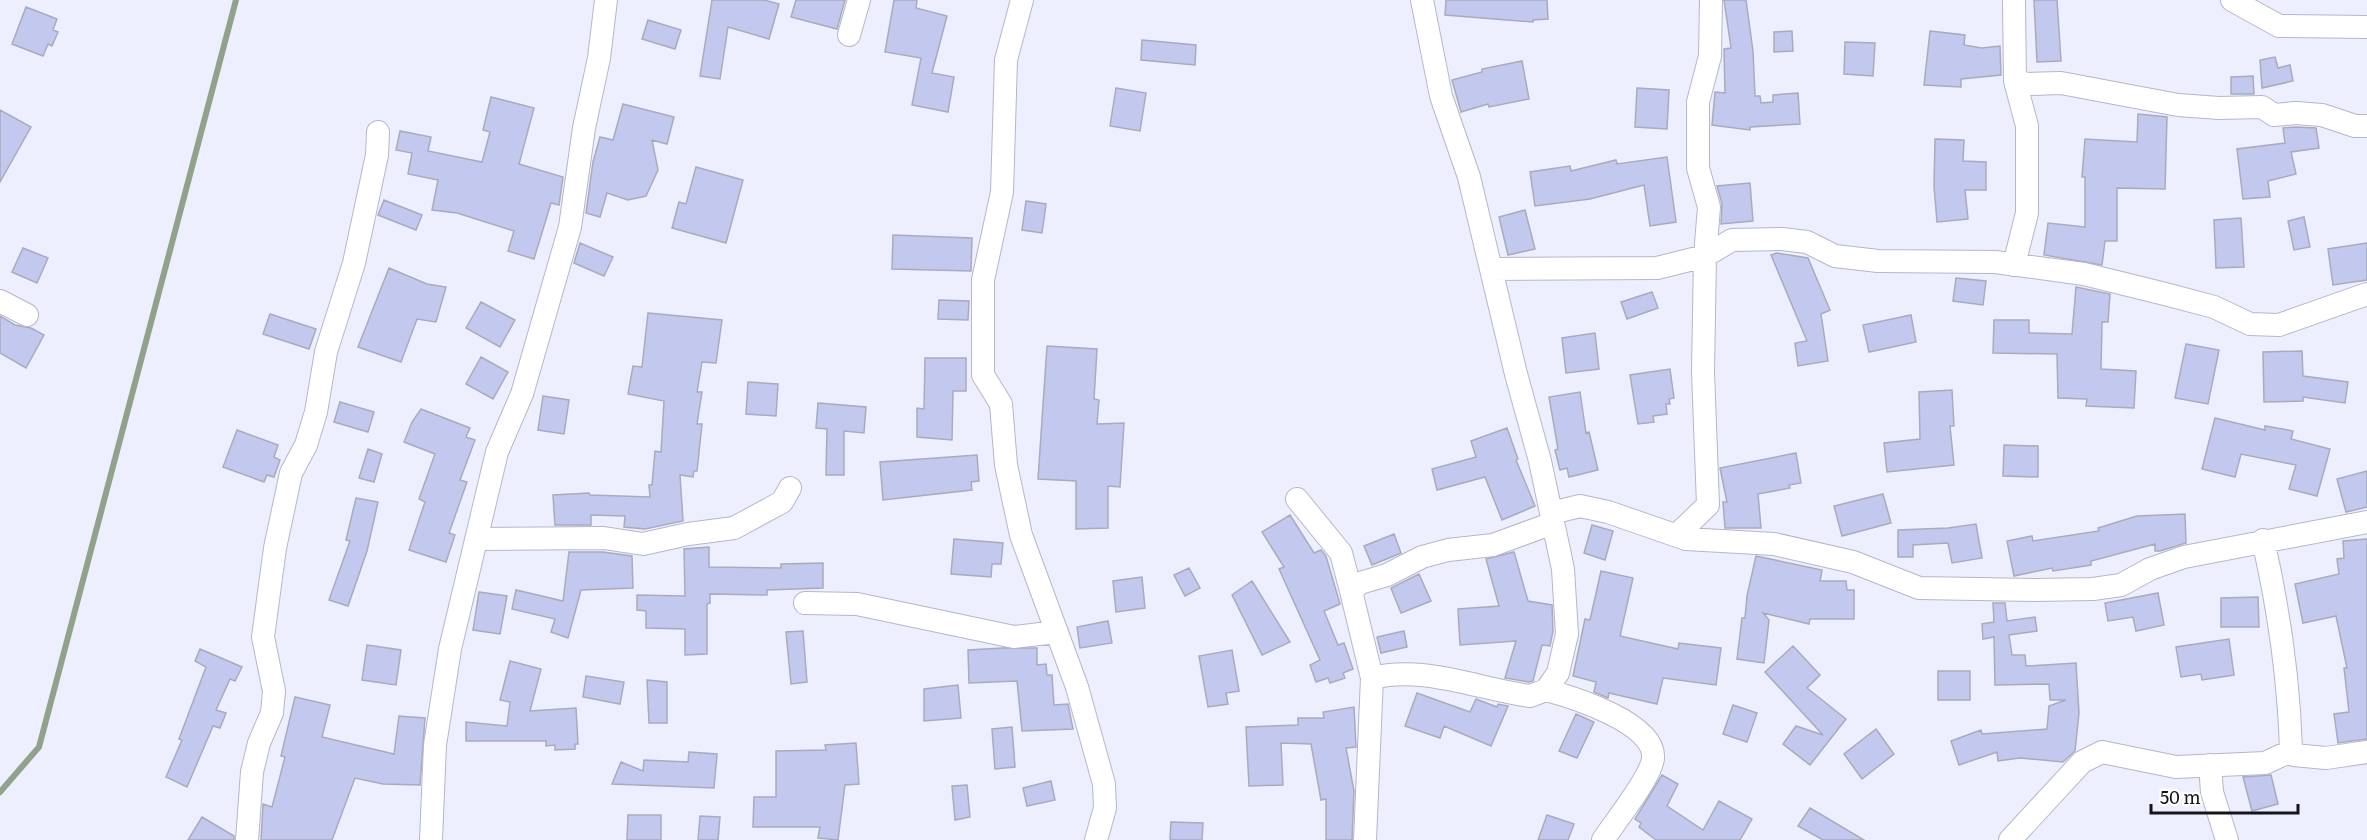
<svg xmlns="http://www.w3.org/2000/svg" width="2367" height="840" viewBox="0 0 2367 840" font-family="Literata,serif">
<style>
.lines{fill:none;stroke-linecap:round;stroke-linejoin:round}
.stream{stroke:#91a28c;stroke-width:6}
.building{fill:#c3c8ef;stroke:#a9abbd;stroke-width:1.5}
.minor-casing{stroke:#b5b7c9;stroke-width:24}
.minor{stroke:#fff;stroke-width:22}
</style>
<rect width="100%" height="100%" fill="#edeffe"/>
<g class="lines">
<!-- stream -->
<path class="stream" d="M0,792L39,747L236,0"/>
</g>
<!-- building -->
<path class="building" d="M712,0H764L779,4L769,39L728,27L720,79L700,76Z
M796,0H845L837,29L791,17Z
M894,0H917L916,8L947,16L932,73L954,77L948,112L912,105L921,58L885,52Z
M1446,0H1547L1548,19L1533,20V22L1445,15Z
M1724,0H1746L1753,51L1755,96H1760L1761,103L1773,102V95L1798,93L1800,124L1750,127V130L1712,125L1715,92L1725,93L1724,49L1731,48Z
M2034,0H2057L2061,61L2037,62Z
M26,7L57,19L53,30L58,32L52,46L48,44L43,56L12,44Z
M648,20L681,30L675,49L642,39Z
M1792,31L1793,51L1774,52V32Z
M1930,31L1965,35L1964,45L1982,48L2000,46L2001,75L1961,79V87L1924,85Z
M1142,40L1196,45L1195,65L1141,60Z
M1845,42L1875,43L1873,76L1844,74Z
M2275,57L2278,68L2290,65L2293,81L2262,88L2260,60Z
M1522,61L1529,99L1489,107L1488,104L1461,112L1452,80L1482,72V69Z
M2253,76L2254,94H2231V77Z
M1116,88L1146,93L1140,131L1110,126Z
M1637,88L1669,90L1667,129L1635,127Z
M491,97L534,108L519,164L563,177L559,205L551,203L534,259L508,251L514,231L457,213L432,210L438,180L408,174L412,153L396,150L400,131L431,137L428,151L482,162L490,132L483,130Z
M623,104L674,117L667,144L652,140L658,170L646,196L628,200L607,193L600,217L586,213L593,162L600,137L613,140Z
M0,110L31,127L0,182Z
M2138,114L2167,117L2165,189L2117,188V241H2105L2102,265L2044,255L2048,223L2085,227V177H2082L2085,139L2137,142Z
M2296,127L2316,128L2319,148L2291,152L2296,174L2268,181L2270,197L2243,199L2237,149L2285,143L2283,128Z
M1935,139L1964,140L1963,161L1986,162V190H1965L1968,219L1937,222L1934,186Z
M1667,157L1676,222L1650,226L1644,185L1590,199L1535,206L1530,172L1570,166L1571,171L1616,160L1617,164Z
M696,167L743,180L726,243L672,228L679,202L686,204Z
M1750,183L1753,221L1721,224L1722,204L1717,186Z
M384,200L422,215L416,230L378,215Z
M1026,201L1046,204L1042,233L1022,230Z
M1525,210L1535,249L1508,255L1499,217Z
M2304,217L2310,247L2294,250L2288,221Z
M2241,218L2244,267L2216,268L2214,220Z
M893,235L972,238L971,271L892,269Z
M580,243L613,257L604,276L574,263Z
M2367,243V280L2333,285L2328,249Z
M23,248L48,258L37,283L12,272Z
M1777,253L1808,258L1830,310L1821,314L1828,361L1798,366L1795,343L1807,341L1771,255Z
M389,268L427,284L446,287L436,322L417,319L401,362L358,347Z
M1956,278L1986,281L1983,305L1953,301Z
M2076,287L2110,294L2108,322H2102L2101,369L2136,371L2134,408L2086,406L2087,399L2058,398L2057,354L1993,353L1994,320H2029V333L2072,334Z
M1652,292L1658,308L1627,319L1621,302Z
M939,300L969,301L968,320L938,319Z
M481,302L515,320L500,347L466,328Z
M648,313L722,320L716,363L702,362L697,392H702L697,424H702L697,471H694L693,477L680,475L683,521L645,529L624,527L625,516L591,515V525H555L553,495L589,493L590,495L650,497L649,485H652L655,451L661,452L664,401L628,394L633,366L642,367Z
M270,314L316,329L309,349L263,334Z
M1911,315L1916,342L1869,352L1863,325Z
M0,316L15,325L31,328L44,335L26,368L0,353Z
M1595,333L1599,369L1566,373L1562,338Z
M2186,344L2219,350L2208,404L2175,398Z
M1047,346L1097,349L1094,399L1099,400L1097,424L1124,423L1120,487L1108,486V528L1076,529V481L1038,479Z
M2302,351L2303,376L2348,382L2345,403L2303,397V401L2264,402L2263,352Z
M481,357L508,372L493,399L466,384Z
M925,358H966V391H953L952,440L917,437V408L924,409Z
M1670,369L1674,398L1669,399L1670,404H1666L1667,414L1653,416L1654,422L1638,424L1630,375Z
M748,382L778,384L776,416L746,414Z
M1952,390L1954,426H1950L1954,465L1887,472L1884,443L1920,439L1919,392Z
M1580,392L1586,433L1589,432L1598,470L1569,477L1567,468L1560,470L1555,450L1558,449L1549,397Z
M543,396L569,400L564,434L538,430Z
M340,402L374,412L368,432L334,422Z
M818,403L866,407L864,433L844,431V475H826L827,429L816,428Z
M421,409L470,428L466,437L475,440L460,480L467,482L449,533L455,535L446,562L409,550L425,502L419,499L435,454L404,442L412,422Z
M2215,418L2265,430V426L2293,431L2291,439L2330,449L2317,496L2289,489L2296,465L2241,454L2235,477L2202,469Z
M1507,428L1518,459L1516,460L1535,506L1502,520L1485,477L1437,490L1432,469L1476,457L1471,441Z
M237,430L278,445L274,457L280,460L274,477L267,475L264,482L223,467Z
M2004,445L2038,446V477L2003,476Z
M368,449L382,454L374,482L359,478Z
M1796,453L1801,483L1789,485L1790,488L1758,494L1761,528H1725L1723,502H1727L1720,468Z
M977,455L979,481L971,482L972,490L883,500L880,462Z
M2367,471V507L2346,512L2337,479Z
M1883,494L1891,523L1842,536L1834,506Z
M356,498L378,502L367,551L348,606L329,600L350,541L346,540Z
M2185,514L2186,543L2160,551H2155V544L2091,561V565L2053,571L2052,568L2014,576L2007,541L2032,536L2033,541L2099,531L2098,528L2137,516Z
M1290,515L1314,553L1321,550L1326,556L1340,604L1324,611L1338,645L1344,643L1353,669L1343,673L1345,678L1330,683L1328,678L1316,682L1310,665L1320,660L1279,569L1284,567L1262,532Z
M1976,524L1982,558L1952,563L1948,543L1913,545V557H1898V530L1948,528Z
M1592,525L1613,531L1605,560L1584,553Z
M1394,534L1401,553L1372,565L1364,546Z
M954,539L1003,543L1001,564H992L991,577L951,574Z
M2367,539V739L2338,743L2334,714L2349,712L2344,668H2347L2336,616L2303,623L2295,584L2339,574L2337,559L2344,558L2343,541Z
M709,547V567L781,568V564L823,563V588L767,590V595L710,594V603L707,604V654L685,655V629L646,628V611L637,610V595L685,596L684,549Z
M569,552H603L632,556L633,588L581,590L568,638L551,632L555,619L512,609L516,590L563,601Z
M1514,552L1528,601L1552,605L1553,631L1550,646L1542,645L1533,681L1529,682L1505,678L1516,641L1460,645L1458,609L1499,606L1486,559Z
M1756,556L1822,570L1820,581H1846L1847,590H1854V619H1810L1809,624L1763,613L1769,620L1764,663L1737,659L1742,618H1745L1747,596Z
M1189,568L1200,588L1185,596L1174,575Z
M1601,571L1633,578L1620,636L1678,649L1679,643L1721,648L1716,685L1663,678L1657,704L1609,693L1608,698L1594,692L1596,682L1573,676L1585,619L1590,620Z
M1419,574L1431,601L1401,613L1391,588Z
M1142,577L1145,608L1116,612L1113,581Z
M1252,581L1290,642L1262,655L1232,595Z
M479,592L507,596L500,634L473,630Z
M2158,593L2164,625L2136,631L2133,617L2108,621L2105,603Z
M2258,597L2259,627H2221V598Z
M1993,603H2005L2007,621L2035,617L2037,631L2009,635L2012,655H2025L2026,666L2076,663L2079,713L2075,751L2063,762L2020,758L1998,761L1997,752L1959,765L1951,741L1981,730L1982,734L2047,729L2049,706L2066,700H2050L2049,684L1995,685L1994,637L1983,639L1982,624L1994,622Z
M1108,621L1112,643L1080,648L1077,627Z
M803,631L807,682L791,684L786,632Z
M1404,631L1407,647L1381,653L1377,637Z
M2229,639L2234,675L2202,680L2201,674L2181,677L2176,647Z
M367,645L401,650L396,685L362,680Z
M1793,646L1820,675L1807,688L1846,719L1810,765L1783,744L1796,726L1823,735L1765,672Z
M1003,648H1037V665L1046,664L1047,675H1052L1054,705L1068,704L1073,729L1022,731L1017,681L969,683L968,650Z
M200,649L242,667L235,681L230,679L216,710L226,713L220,728L213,726L187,787L166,777L182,740L179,739L206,667L195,661Z
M1232,650L1239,691L1226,693L1228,704L1208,707L1199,656Z
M510,661L541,669L530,711L576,708L578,744H575V749L555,750V745L546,746V741H466V722L507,726L510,702L500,700Z
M1938,671H1970V700H1938Z
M586,676L624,682L620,704L583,697Z
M647,680L667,682V723H649Z
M958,685L961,718L924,721V689Z
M1417,693L1470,712L1476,699L1497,707L1498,704L1508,706L1491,746L1444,726L1440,738L1405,726Z
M295,697L330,705L322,737L394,754L399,716L425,718L420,785L383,784L355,778L332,840H261L263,804L272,807L285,757L281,756Z
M1733,705L1757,713L1747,742L1723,734Z
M1354,707L1356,747L1346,748L1354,791L1352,840H1326V799L1321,800L1311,744L1281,743L1283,785L1249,786L1246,727L1298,725V718H1324L1323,712Z
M1576,714L1594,722L1577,758L1559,751Z
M1012,727L1015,767L995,769L992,729Z
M1876,729L1894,754L1862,779L1844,754Z
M856,743L859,784L845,785L838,840L818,838L820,827H753L754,797H776V751L826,750L825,745Z
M689,752L717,754L714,788L612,784L621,762L643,771L644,760L688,762Z
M1662,775L1678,784L1667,806L1703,830L1719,801L1752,819L1740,840H1656L1639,827L1641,823L1635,819Z
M2271,775L2278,804L2252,811L2243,777Z
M1051,781L1055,800L1027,806L1023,788Z
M967,785L970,817L955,820L952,786Z
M1810,808L1864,840H1823L1798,826Z
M628,815H661V840H627Z
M1547,815L1574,824L1568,840H1538Z
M700,816L720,817L718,840H698Z
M202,817L234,836V840H188Z
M1171,822L1203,823L1202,840H1170Z"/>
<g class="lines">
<!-- minor casing -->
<g class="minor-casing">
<path id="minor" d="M1022,0L1006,60L1002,192L983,280V375L1001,404L1006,465L1021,535L1077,687L1104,784L1105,808L1096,840
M2014,0L2015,81L2027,126V213L2014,265
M2232,0L2279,26L2367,27
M849,35L859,0
M2015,81L2028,84L2061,83L2178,105L2219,108L2262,107L2274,115L2296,113L2322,115L2355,126H2367
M1491,269L1657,268L1705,256L1709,207L1698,168V102L1710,56L1711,0
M0,301L27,315
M1297,499L1341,553L1351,591
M1551,513L1580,506L1608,512L1686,539L1774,544L1853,562L1919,588L2035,590L2093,589L2121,585L2150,569L2184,557L2367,522
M478,539L604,538L643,544L688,534L734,528L782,502L790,488
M1686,539L1682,530L1708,505L1703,372L1705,256L1732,240L1782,239L1807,242L1835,256L1878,261L1995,262L2084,274L2165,294L2214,307L2250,324L2279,325L2367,294
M2263,540C2279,610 2289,680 2291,751L2294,755L2326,758L2367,752
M805,603L857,604L1014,637L1057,632
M1372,678C1424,665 1478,689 1530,696L1546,690L1558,673L1567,634L1563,569L1540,461L1516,374L1469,177L1441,96L1422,0
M1546,690C1572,697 1656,723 1653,758C1652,776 1614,823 1603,840
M2210,765L2212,792L2227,840
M247,840L252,772L259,743L272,713L274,691L263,637L275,548L291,473L306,445L316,412L326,352L354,263L377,155L378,132
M431,840L435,745L450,649L497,452L522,394L570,227L584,128L599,58L606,0
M1365,840L1372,678L1351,591L1360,583L1387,575L1422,557L1448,550L1493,545L1553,523
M2010,840L2082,762L2102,752L2176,767L2265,763L2291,751"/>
</g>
<!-- minor -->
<use href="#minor" class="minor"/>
</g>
<!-- scale -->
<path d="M2151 804v9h147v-9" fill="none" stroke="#14151b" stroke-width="3"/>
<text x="2160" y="804" font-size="18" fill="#14151b" stroke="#ffffff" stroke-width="4.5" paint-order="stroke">50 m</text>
</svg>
